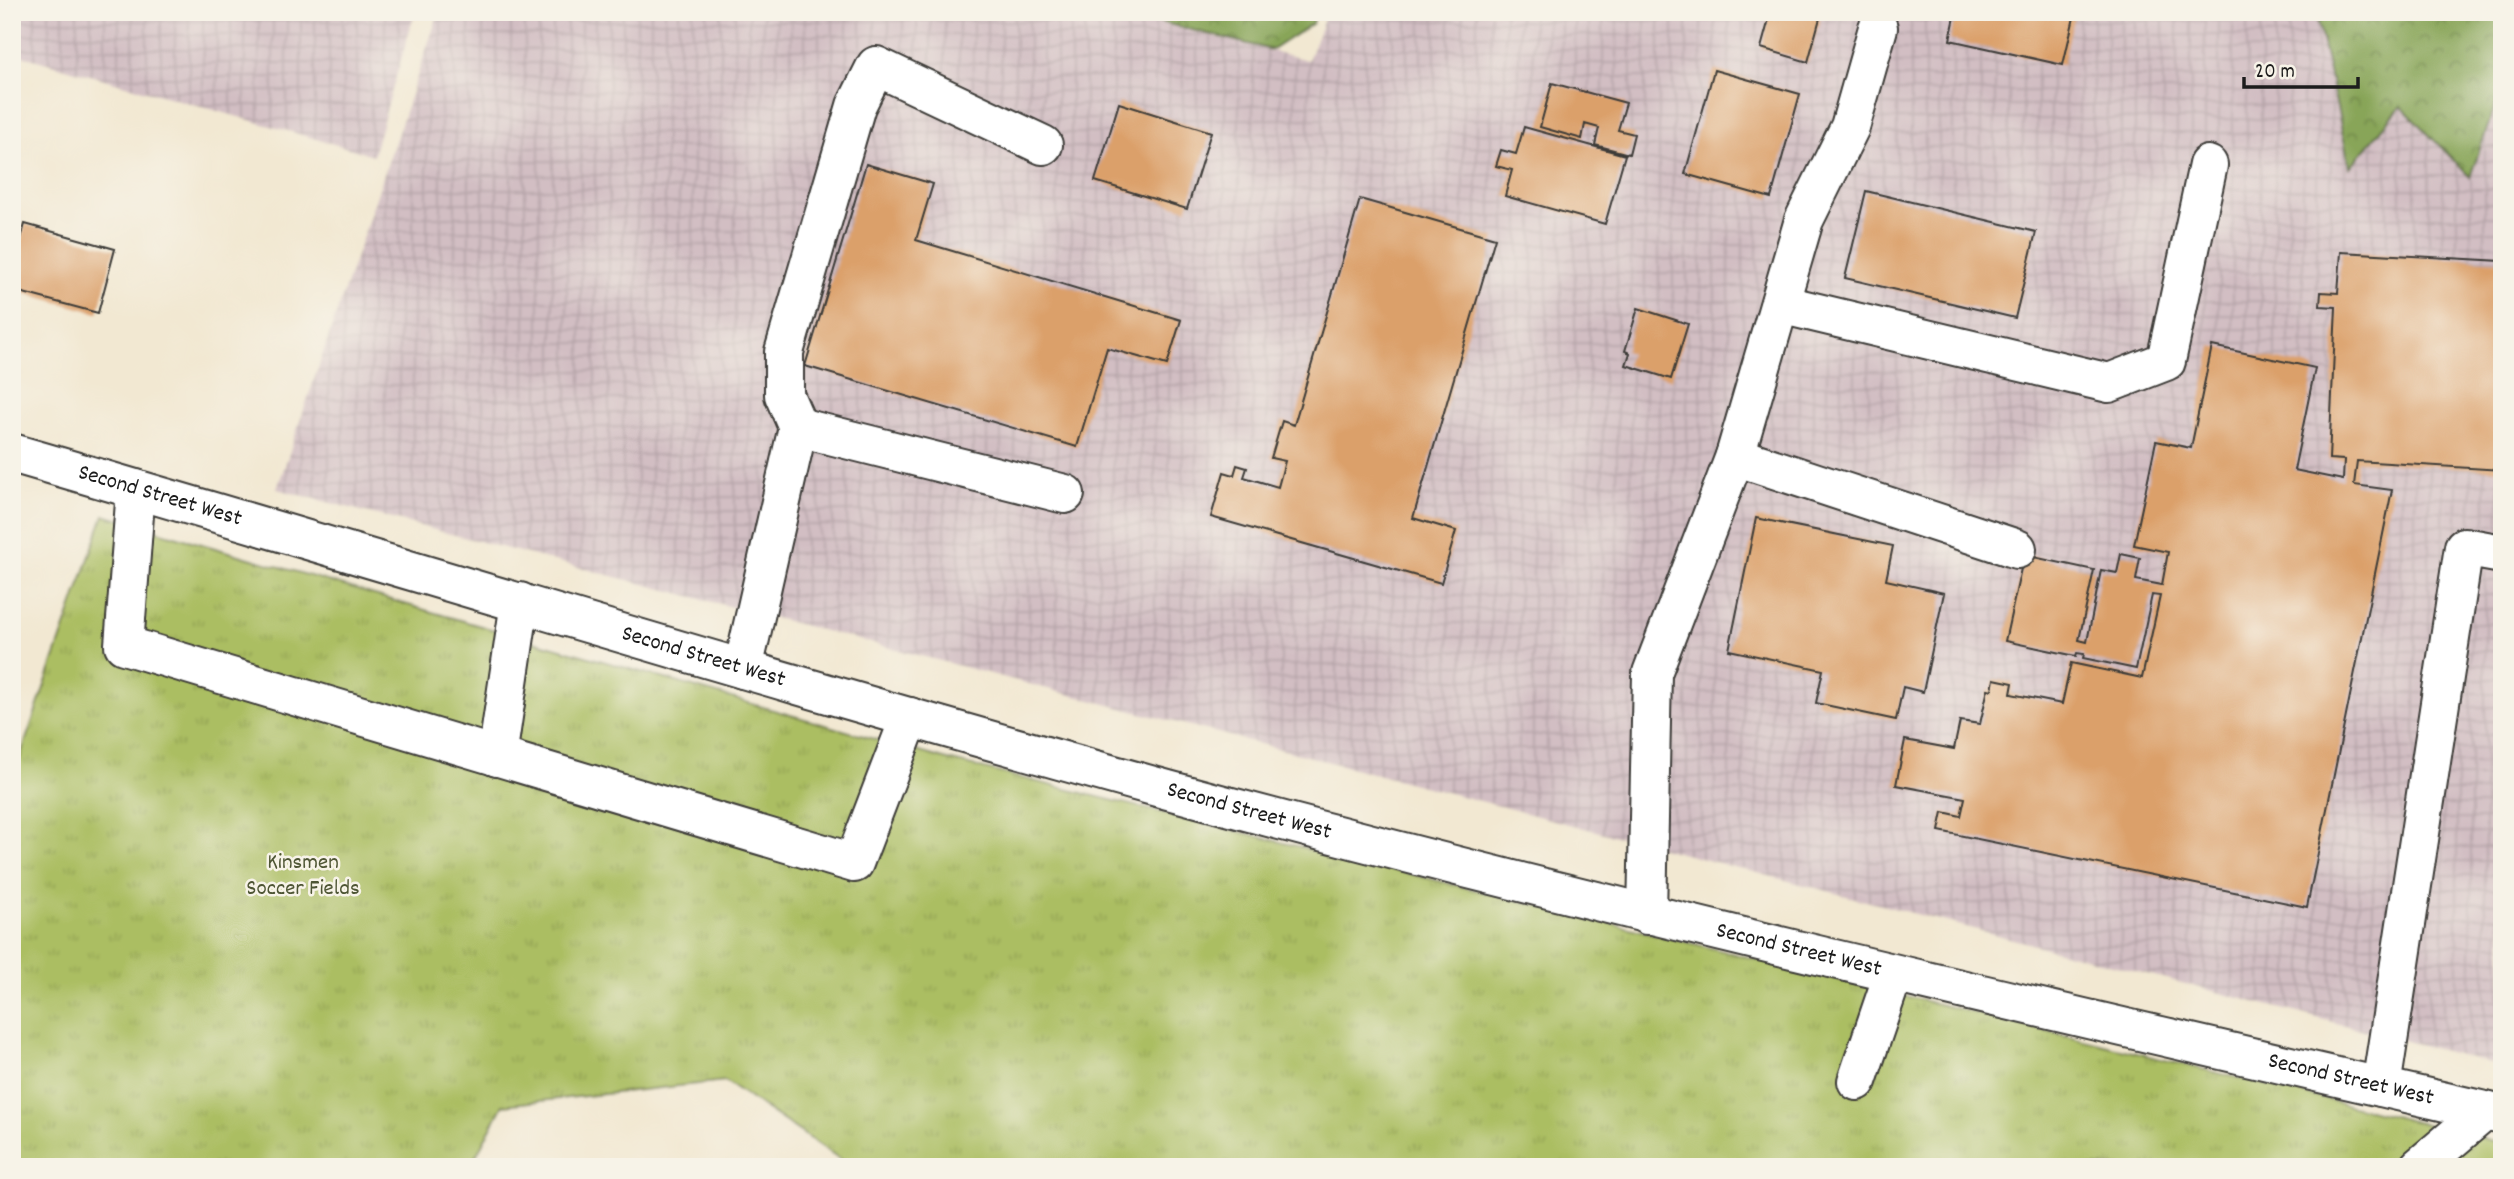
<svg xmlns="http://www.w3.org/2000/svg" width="2514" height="1179" viewBox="0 0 2514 1179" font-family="Dekko,sans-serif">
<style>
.industrial{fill:url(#industrial-grid)}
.forest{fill:url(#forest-crowns);stroke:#52603a;stroke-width:2}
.park{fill:url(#park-tufts);stroke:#646d3f;stroke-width:2}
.building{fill:#dba06a}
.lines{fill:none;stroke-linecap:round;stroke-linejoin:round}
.minor-casing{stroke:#3c3b37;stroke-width:42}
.minor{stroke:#fff;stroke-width:38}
.labels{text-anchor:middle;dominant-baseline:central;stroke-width:5;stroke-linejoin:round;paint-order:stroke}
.street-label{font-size:23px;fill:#1c1c1c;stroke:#f7f3e8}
.park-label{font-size:23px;fill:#4e5534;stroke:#f7f3e8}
</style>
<defs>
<pattern id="industrial-grid" width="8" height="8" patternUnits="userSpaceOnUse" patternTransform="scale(1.75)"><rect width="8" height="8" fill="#d2bec3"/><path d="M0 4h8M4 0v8" fill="none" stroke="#b4a3a7"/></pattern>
<pattern id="forest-crowns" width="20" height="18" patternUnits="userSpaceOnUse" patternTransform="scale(1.75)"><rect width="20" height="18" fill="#88a558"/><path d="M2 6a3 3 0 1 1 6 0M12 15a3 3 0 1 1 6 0" fill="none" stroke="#6e8648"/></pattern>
<pattern id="park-tufts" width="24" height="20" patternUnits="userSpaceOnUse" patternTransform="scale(1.75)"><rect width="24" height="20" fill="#abbe62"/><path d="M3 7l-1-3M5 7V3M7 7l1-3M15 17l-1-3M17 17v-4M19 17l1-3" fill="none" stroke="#93a354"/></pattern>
</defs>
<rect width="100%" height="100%" fill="#f7f3e8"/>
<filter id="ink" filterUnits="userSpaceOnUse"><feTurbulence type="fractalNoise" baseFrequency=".0143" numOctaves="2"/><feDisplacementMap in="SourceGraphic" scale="14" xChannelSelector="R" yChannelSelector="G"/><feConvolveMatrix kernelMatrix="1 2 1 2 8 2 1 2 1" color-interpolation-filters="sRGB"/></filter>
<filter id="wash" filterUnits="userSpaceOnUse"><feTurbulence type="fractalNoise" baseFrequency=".00686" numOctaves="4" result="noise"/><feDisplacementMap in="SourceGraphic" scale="28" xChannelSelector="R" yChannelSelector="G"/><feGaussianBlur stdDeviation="1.57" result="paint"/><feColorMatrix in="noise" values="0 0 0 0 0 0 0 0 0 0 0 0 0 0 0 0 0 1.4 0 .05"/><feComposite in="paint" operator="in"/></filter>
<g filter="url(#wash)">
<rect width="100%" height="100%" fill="#f2e8d2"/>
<!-- industrial -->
<path class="industrial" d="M12,12H415L373,155L12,53Z
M439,12H1114L1308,60L1327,12H2383L2502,50V1066L277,489Z"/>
<!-- forest -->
<path class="forest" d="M1120,12H1316L1313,23L1272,50Z
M2316,12H2502V86L2470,177L2401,106L2350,167Z"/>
<!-- park -->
<path class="park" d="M104,515L425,610L944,759L2502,1143V1167H852L725,1081L503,1105L470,1167H12V780Z"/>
<g id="blocks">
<!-- building -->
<path class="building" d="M1771,12H1799L1820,18L1808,62L1761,48Z
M1956,12L2075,13L2063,65L1950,40Z
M1714,70L1800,94L1771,198L1685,174Z
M1552,83L1626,103L1618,130L1634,134L1629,154L1595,145L1599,128L1585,124L1582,139L1540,127Z
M1119,103L1211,132L1187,209L1095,181Z
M1524,127L1625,155L1605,224L1505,196L1512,170L1496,166L1501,150L1516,154Z
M866,164L933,184L916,240L1181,320L1167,365L1107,348L1077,447L805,366Z
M1866,191L2036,232L2015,318L1845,278Z
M1360,199L1495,238L1413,518L1456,531L1441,583L1211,517L1224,472L1234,475L1237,465L1247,468L1244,477L1278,487L1285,461L1271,458L1282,421L1294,425Z
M25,224L115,249L98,313L12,290V272Z
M2341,252L2502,261V470L2357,461L2354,485L2392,490L2307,907L1939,831L1943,812L1961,816L1965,798L1896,785L1905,740L1954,749L1960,721L1980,724L1988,689L1992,690L1994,679L2013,683L2011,694L2062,704L2071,663L2142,678L2160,596L2152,595L2136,669L2083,658L2084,654L2077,653L2076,656L2005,641L2024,555L2094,570L2079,640L2087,642L2101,570L2117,573L2121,554L2140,558L2136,580L2162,585L2168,552L2134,545L2156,441L2191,448L2212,346L2315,368L2294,470L2343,480L2344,460L2329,459L2336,307L2320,306L2321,292L2338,293Z
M1638,308L1688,324L1671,379L1626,365L1630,353L1625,351Z
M1756,518L1893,546L1886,580L1944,593L1923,692L1903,687L1896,720L1816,703L1823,670L1729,650Z"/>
</g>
</g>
<g filter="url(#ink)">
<use href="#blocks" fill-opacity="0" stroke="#3c3b37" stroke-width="2"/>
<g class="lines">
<!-- minor casing -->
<g class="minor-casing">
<g id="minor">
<path d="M1780,304L2109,383L2166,361L2208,165"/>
<path d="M798,427L784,395V352L856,106L876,66L1043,145"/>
<path id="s1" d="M12,453C398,565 781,684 1168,790C1610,910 2056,1012 2502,1115"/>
<path d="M1735,456L2017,549"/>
<path d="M136,489L124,645L854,863L910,717"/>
<path d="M743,669L798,427L1065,494"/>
<path d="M497,757L520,602"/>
<path d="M1647,915L1652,673L1735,456L1804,220L1850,127L1878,28"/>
<path d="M1857,1081L1893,975"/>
<path d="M2381,1087L2464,547L2502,554"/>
<path d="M2419,1167L2485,1111"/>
</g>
</g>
<!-- minor -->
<use href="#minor" class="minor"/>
</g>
</g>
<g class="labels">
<!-- street labels -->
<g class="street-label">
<text stroke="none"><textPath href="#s1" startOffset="154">Second Street West</textPath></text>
<text stroke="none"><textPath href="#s1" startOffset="721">Second Street West</textPath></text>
<text stroke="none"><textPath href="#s1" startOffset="1288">Second Street West</textPath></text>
<text stroke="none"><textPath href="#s1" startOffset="1855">Second Street West</textPath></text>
<text stroke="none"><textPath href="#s1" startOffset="2422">Second Street West</textPath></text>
</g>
<!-- park labels -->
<g class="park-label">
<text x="303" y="863">Kinsmen<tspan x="303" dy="26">Soccer Fields</tspan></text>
</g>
</g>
<!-- margin -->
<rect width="2514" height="1179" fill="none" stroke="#f7f3e8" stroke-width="42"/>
<!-- scale -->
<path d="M2244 77v10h114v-10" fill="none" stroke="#1c1c1c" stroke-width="3.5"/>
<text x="2255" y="77" font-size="21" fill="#1c1c1c" stroke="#f7f3e8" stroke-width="5" paint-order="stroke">20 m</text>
</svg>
